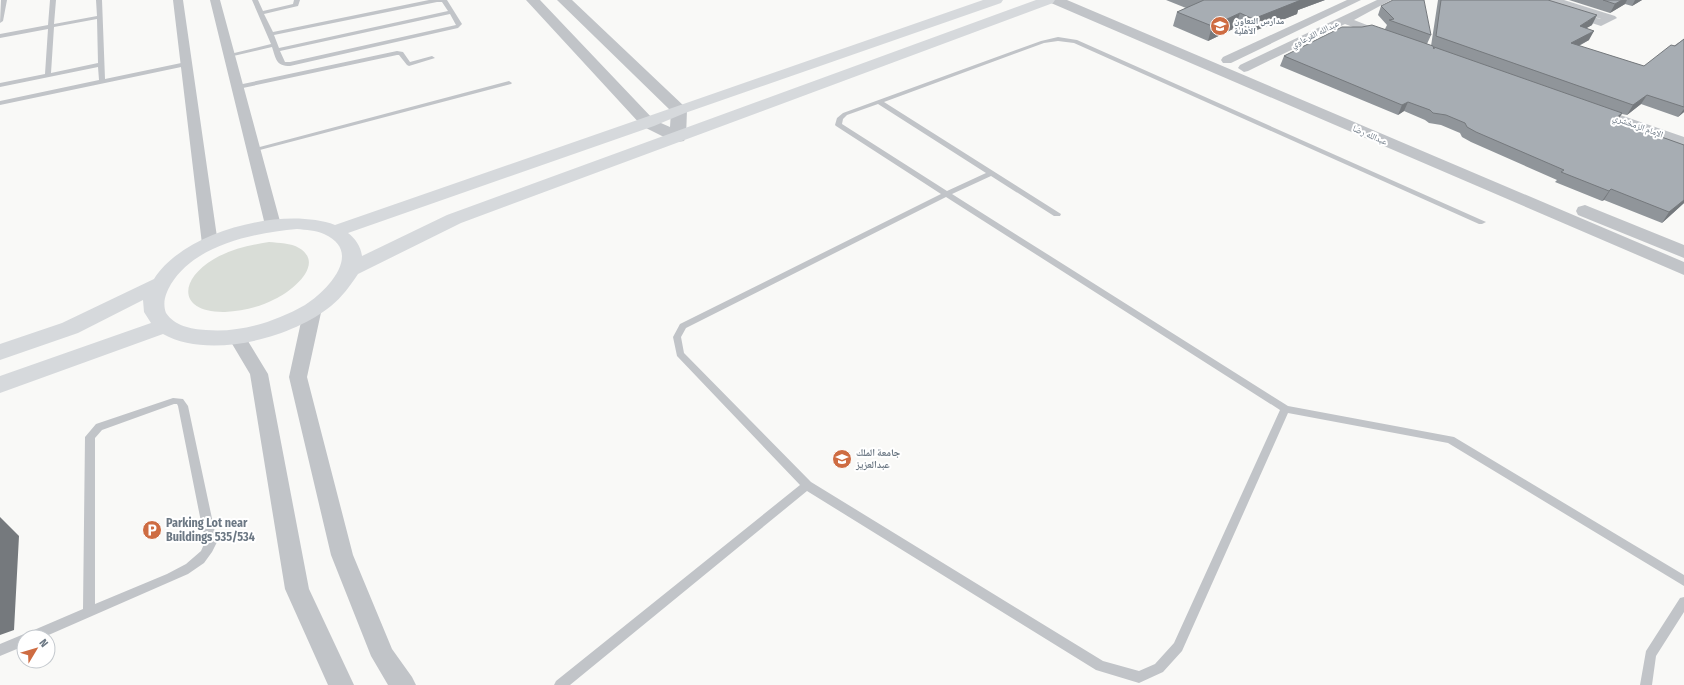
<svg xmlns="http://www.w3.org/2000/svg" width="1684" height="685" viewBox="0 0 1684 685" font-family="'Fira Sans Condensed','Noto Naskh Arabic',sans-serif">
<style>
.green{fill:#d9ddd7}
.lines{fill:none;stroke-linecap:round;stroke-linejoin:round}
.service{fill:#c1c4c8;fill-rule:evenodd}
.minor{fill:#c1c4c8;fill-rule:evenodd}
.tertiary{fill:#c1c4c8;fill-rule:evenodd}
.secondary{fill:#d6d9dc;fill-rule:evenodd}
.wall{fill:#90959a}
.shaded-wall{fill:#75797d}
.building{fill:#a7adb3;stroke:#75797d}
.labels{text-anchor:middle;dominant-baseline:central;stroke-width:4;stroke-linejoin:round;paint-order:stroke}
.far-poi-label{font-size:9px;font-weight:bold;fill:#6c7884;stroke:#fff;text-anchor:start}
.far-street-label{font-size:9px;fill:#6c7884;stroke:#fff}
.poi-label{font-size:10px;font-weight:bold;fill:#6c7884;stroke:#fff;text-anchor:start}
.near-poi-label{font-size:12px;font-weight:bold;fill:#6c7884;stroke:#fff;text-anchor:start}
</style>
<rect width="100%" height="100%" fill="#f9f9f7"/>
<!-- green -->
<path class="green" d="M269,242C279,243 291,243 299,248C326,264 291,292 275,299C260,307 243,311 225,312C178,313 178,280 214,259C231,249 250,245 269,242Z"/>
<g class="lines">
<!-- service -->
<path class="service" d="M1,0H7L3,21L0,23Z
M50,0H56L54,24L97,16L96,0H102L105,79L186,62L189,64L186,66L0,105V101L99,80L98,67L0,87V83L45,74L48,29L0,38V34L48,25ZM97,19L98,63L51,73L54,27Z
M252,0H258L263,11L293,4L294,0H300L298,6L264,14L273,32L429,0H447L462,24L458,28L290,66C276,66 276,59 272,47L229,57L226,55L271,44ZM437,2H442L448,11L279,48L274,35ZM450,14L456,25L290,62H285L280,51Z
M1058,37L1077,40L1486,222L1482,224H1479L1074,43L1058,41L1044,43L884,102L1061,214L1060,216H1054L991,176L952,194L1288,406L1454,437L1684,575V586L1448,443L1288,413L1182,651L1163,672L1139,683L1096,670L807,491L570,685H554L556,681L800,485L677,356L673,337L680,324L941,194L836,126L835,125L837,118L843,113L1041,41ZM878,104L986,173L947,191L842,124L843,119L847,115ZM946,197L1280,410L1174,643L1155,664L1139,671L1103,661L811,482L684,353L681,337L686,328Z
M397,51L403,52L410,62L432,56L435,58L409,66L407,65L399,55H397L238,89L235,87L238,85Z
M509,81L512,83L511,84L256,151H252L250,150L252,149Z
M173,398L183,399L188,406L217,542L212,552L204,563L188,574L44,637H24V646L0,656V644L24,634L26,635L27,633L83,609L85,437L96,424ZM174,404H177L178,406L205,542L201,551L186,564L167,574L95,604V438L102,430Z
M1684,597V612L1656,656L1652,685H1640L1646,651L1680,598Z"/>
<!-- minor -->
<path class="minor" d="M173,0H183L218,244L216,247L210,249L204,247L202,244Z
M210,0H220L281,225L279,228H267L265,225Z
M1347,0H1361L1231,63H1223L1221,60L1223,57Z
M1377,0H1391L1354,20L1390,34L1392,36L1390,38H1382L1345,24L1248,71L1244,72L1238,68L1240,65Z
M1525,0H1541L1548,2L1547,0H1564L1615,16L1617,18L1601,26L1526,2ZM1551,3L1601,19H1600Z
M1597,107L1684,137V146L1592,114L1590,111L1592,108Z
M313,302L319,304L322,308L307,377L353,555L392,649L412,677L416,685H388L371,656L331,555L289,377L304,308L307,304Z
M237,331L243,333L268,374L309,589L354,685H328L285,589L250,374L228,337L231,333Z"/>
<!-- tertiary -->
<path class="tertiary" d="M526,0H540L654,120L670,127L671,111L557,0H572L685,107L687,110L686,137L684,141L678,142L672,141L642,126Z
M1049,0H1067L1684,262V275L1051,3Z
M1585,205L1684,245V258L1578,215L1576,211L1578,207Z"/>
<!-- secondary -->
<path class="secondary" d="M983,0H1003L1001,3L685,113L654,126L348,233C355,238 361,247 362,256L447,215L1036,0H1055L1053,3L461,223L358,274C350,286 342,297 331,306C292,338 209,360 163,334L0,393V376L151,323L144,312L143,300L78,333L0,360V344L62,323L154,279C184,231 283,206 335,225ZM297,229C306,230 316,230 324,234C364,252 328,290 305,305C275,322 240,333 206,330C190,329 175,326 166,313C162,302 166,293 171,284C196,244 254,233 297,229Z"/>
</g>
<!-- wall -->
<path class="wall" d="M1166,0H1325L1298,10L1297,14L1249,33L1235,28L1208,41L1173,26L1177,12L1186,8Z
M1438,0H1548L1592,25L1586,28L1589,40L1579,46L1644,66L1684,39V112L1678,117L1641,104L1627,115L1622,114L1617,121L1684,145V203L1662,223L1604,200L1602,201L1555,182L1557,180L1471,142L1462,137L1460,133L1441,125L1429,123L1425,120L1404,111L1398,115L1280,66L1284,56L1385,29L1387,25L1378,15L1381,6L1431,35L1427,44L1431,46Z
M1569,0H1642L1632,6L1625,4L1610,13Z"/>
<!-- shaded-wall -->
<path class="shaded-wall" d="M1297,0H1325L1298,10L1297,14L1249,33L1253,19Z
M1622,0H1627L1625,4L1610,13L1615,4Z
M1635,0H1642L1632,6Z
M1240,13L1235,28L1208,41L1212,26Z
M1597,15L1592,25L1575,35L1580,26Z
M1594,31L1589,40L1566,52L1571,43Z
M1647,95L1641,104L1627,115L1633,105Z
M1408,102L1404,111L1398,115L1402,105Z
M1684,109V112L1678,117Z
M1622,113L1616,123L1614,120Z
M1611,189L1604,200L1602,201L1609,191Z
M1684,200V203L1662,223L1669,212Z
M0,517L19,536L14,630L0,635Z"/>
<!-- building -->
<path class="building" d="M1204,0H1301L1253,19L1240,13L1212,26L1177,12Z
M1393,0H1424L1431,35L1389,20L1394,19L1381,6Z
M1441,0H1548L1597,15L1580,26L1594,31L1571,43L1644,66L1671,45L1675,46L1684,39V107L1647,95L1633,105L1436,36Z
M1603,0H1622L1615,4Z
M1372,25L1433,46L1434,49V47L1622,113L1614,120L1684,145V200L1669,212L1611,189L1609,191L1561,172L1564,170L1476,132L1467,127L1465,123L1446,115L1433,113L1430,110L1408,102L1402,105L1284,56L1342,27H1362Z"/>
<!-- icons -->
<defs>
<g id="school-disc" transform="scale(1)"><circle r="9.5" fill="#ce6c42" stroke="#fff"/><path d="M0-5L7-2L0 1L-7-2ZM-4 1L0 2.5L4 1V4Q0 6-4 4Z" fill="#fff"/></g>
<g id="university-disc" transform="scale(1)"><circle r="9.5" fill="#ce6c42" stroke="#fff"/><path d="M0-5L7-2L0 1L-7-2ZM-4 1L0 2.5L4 1V4Q0 6-4 4Z" fill="#fff"/></g>
<g id="parking-disc" transform="scale(1)"><circle r="9.5" fill="#ce6c42" stroke="#fff"/><path d="M-3.5-5.5H1a3.5 3.5 0 0 1 0 7H-1V5.5H-3.5ZM-1-3.4V-.6H.8a1.4 1.4 0 0 0 0-2.8Z" fill="#fff"/></g>
</defs>
<g fill-rule="evenodd">
<use href="#school-disc" x="1220" y="26"/>
<use href="#university-disc" x="842" y="459"/>
<use href="#parking-disc" x="152" y="530"/>
</g>
<g class="labels">
<!-- far-poi labels -->
<g class="far-poi-label">
<text x="1234" y="21">مدارس التعاون<tspan x="1234" dy="10">الأهلية</tspan></text>
</g>
<!-- far-street labels -->
<g class="far-street-label">
<text transform="translate(1315 34) rotate(-26)">عبدالله القرعاوي</text>
<text transform="translate(1638 126) rotate(20)">الإمام الزمخشري</text>
<text transform="translate(1370 135) rotate(23)">عبدالله رضا</text>
</g>
<!-- poi labels -->
<g class="poi-label">
<text x="856" y="453">جامعة الملك<tspan x="856" dy="12">عبدالعزيز</tspan></text>
</g>
<!-- near-poi labels -->
<g class="near-poi-label">
<text x="166" y="523">Parking Lot near<tspan x="166" dy="14">Buildings 535/534</tspan></text>
</g>
</g>
<!-- north arrow -->
<g transform="translate(36 649) rotate(52)"><circle r="19" fill="#ffffff" stroke="#c4c9ce"/>
<path d="M0-3L7 15L0 10L-7 15Z" fill="#ce6c42"/>
<text y="-6" font-size="11" font-weight="bold" text-anchor="middle" fill="#6c7884">N</text>
</g>
</svg>
